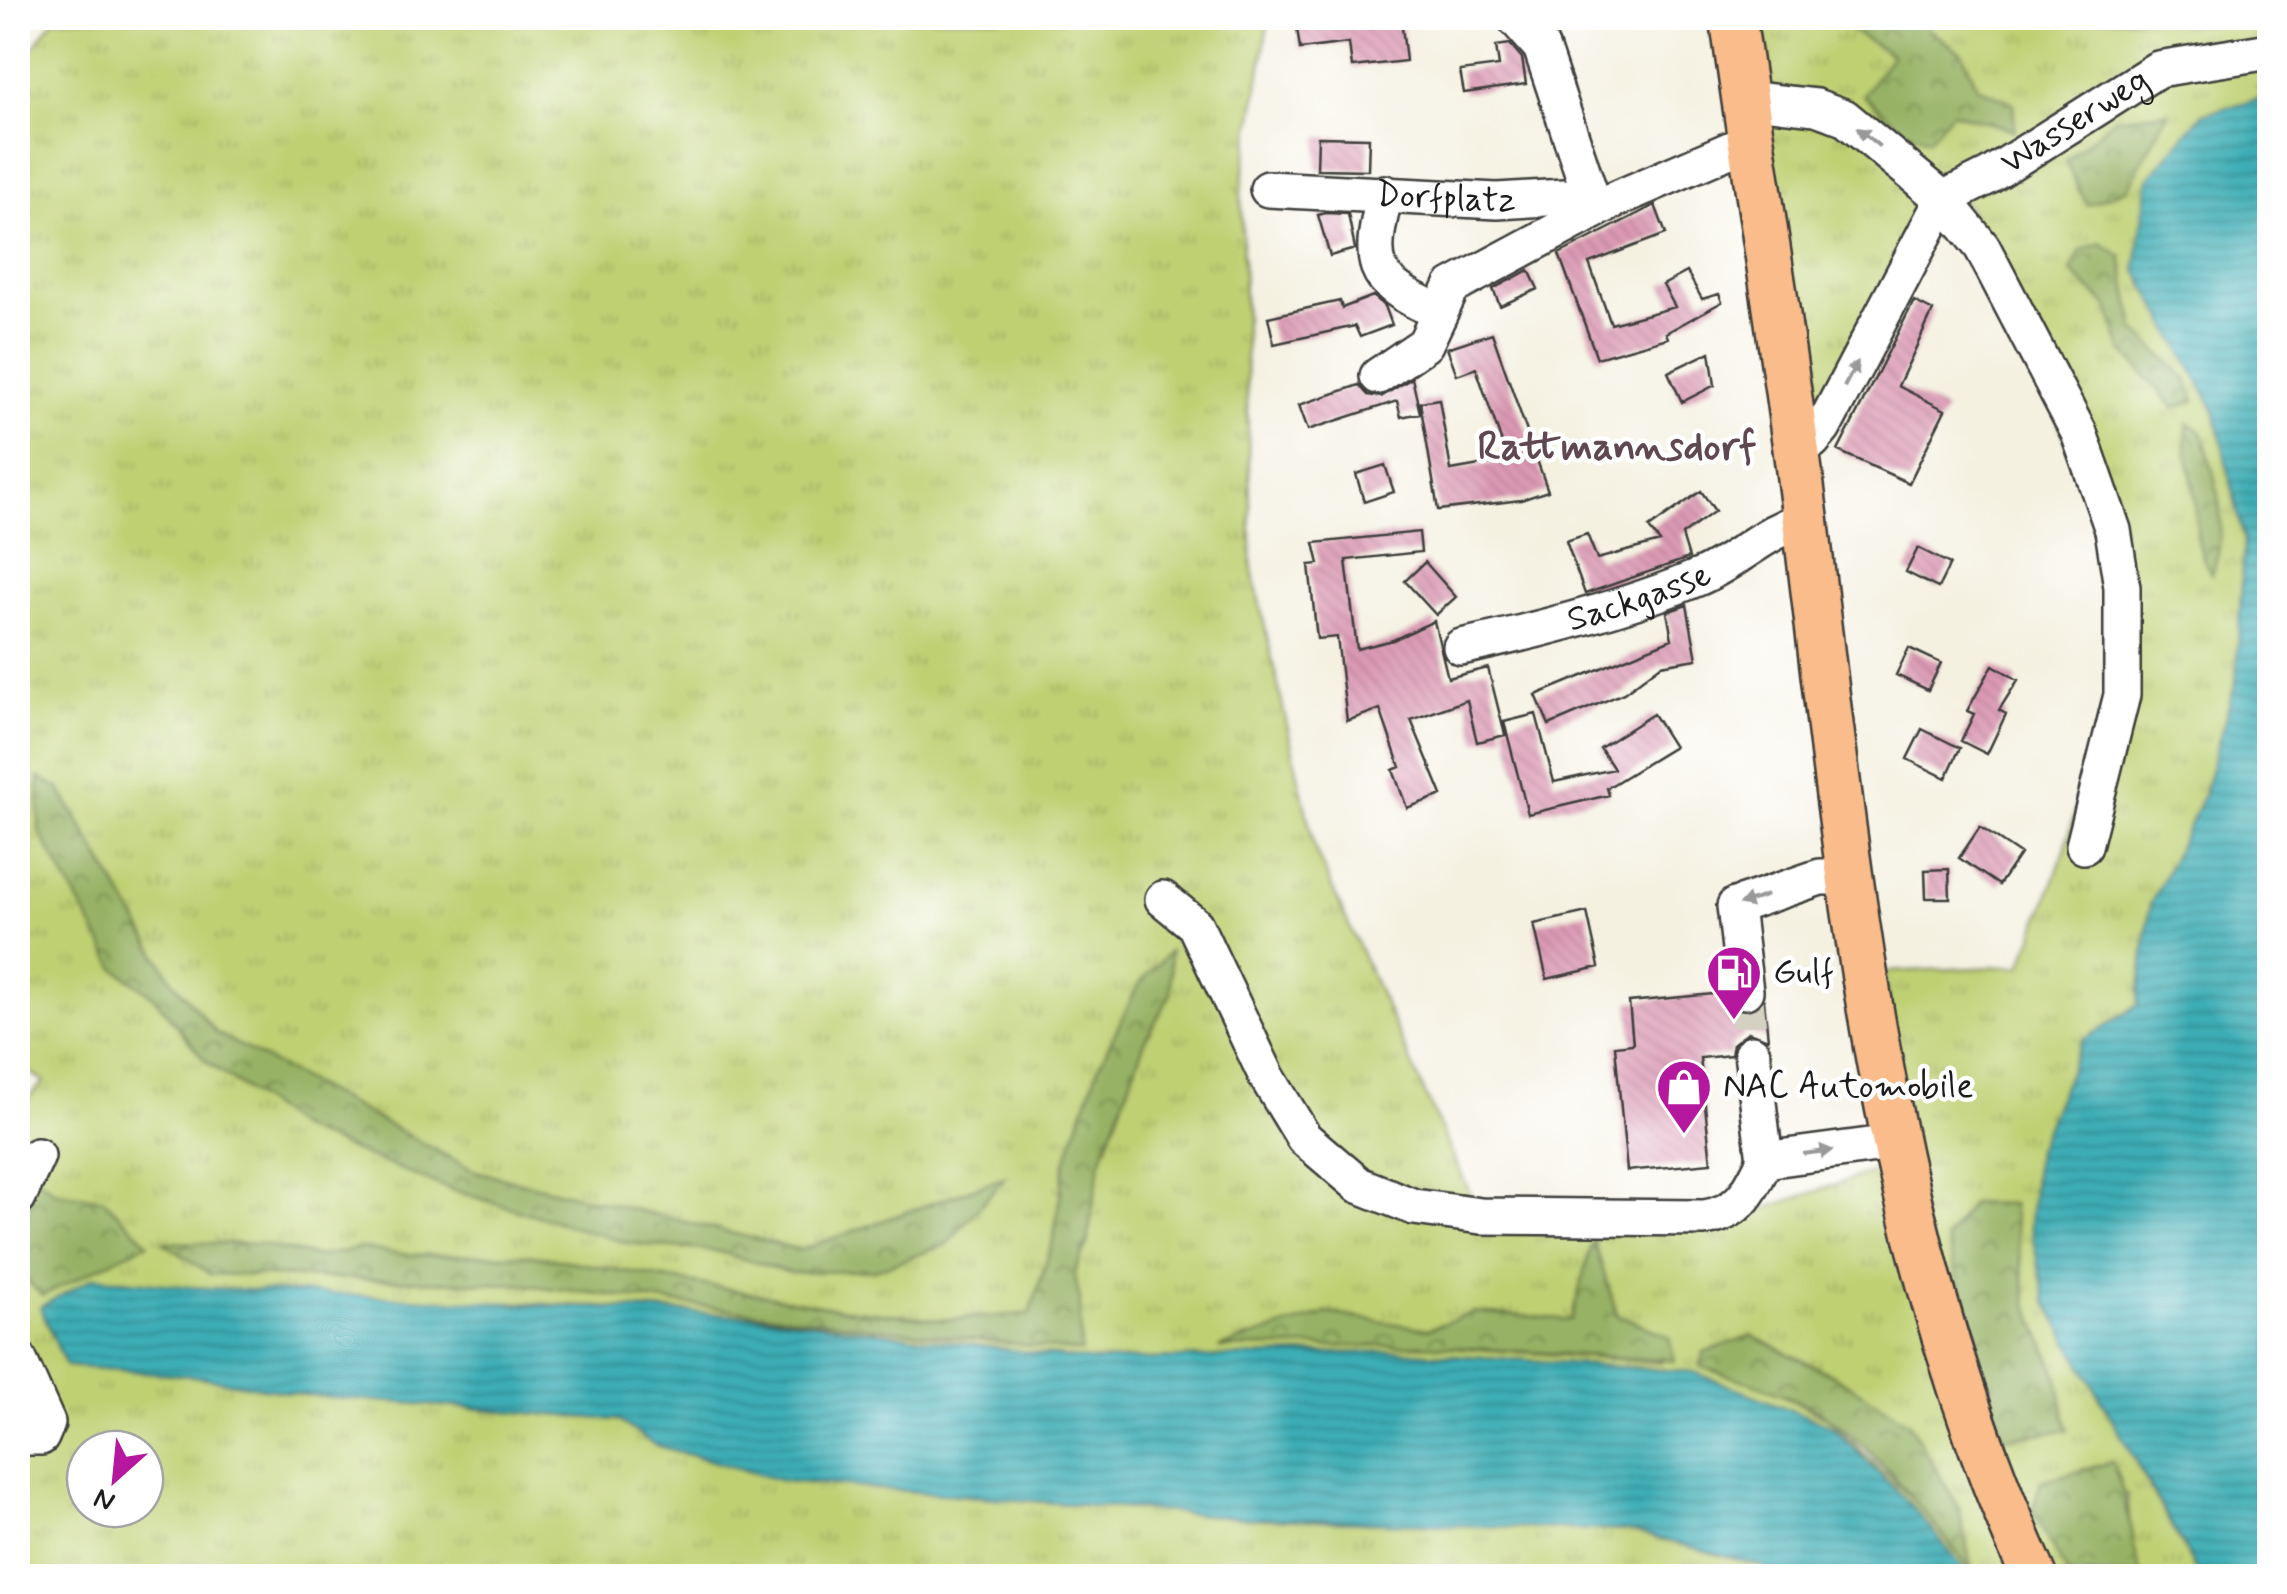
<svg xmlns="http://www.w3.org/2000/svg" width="2287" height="1594" viewBox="0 0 2287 1594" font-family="Mynerve,sans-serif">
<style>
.grass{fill:url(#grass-tufts);stroke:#6e7648;stroke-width:2.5;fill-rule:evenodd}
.forest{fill:url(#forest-crowns);stroke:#5a6740;stroke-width:2.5}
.water{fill:url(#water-rules);stroke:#2c6468;stroke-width:2.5}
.building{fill:url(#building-back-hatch)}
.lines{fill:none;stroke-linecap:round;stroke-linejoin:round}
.minor-tunnel{stroke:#d4d1c3;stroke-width:35;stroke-dasharray:35 18;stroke-linecap:butt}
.minor-casing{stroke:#3c3c3a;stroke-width:40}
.major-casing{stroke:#3c3c3a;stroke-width:50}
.minor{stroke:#fff;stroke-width:35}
.major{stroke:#f9bc8a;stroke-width:45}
.oneway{fill:#999}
.labels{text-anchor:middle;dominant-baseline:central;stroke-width:9;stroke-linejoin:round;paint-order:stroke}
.street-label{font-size:35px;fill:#1c1c1c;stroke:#fff}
.poi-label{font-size:35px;fill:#1c1c1c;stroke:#fff;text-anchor:start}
.quarter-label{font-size:40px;font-weight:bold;fill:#5f4851;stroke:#fff}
</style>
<defs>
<pattern id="grass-tufts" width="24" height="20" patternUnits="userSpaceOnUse" patternTransform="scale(2.5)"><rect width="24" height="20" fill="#bfd073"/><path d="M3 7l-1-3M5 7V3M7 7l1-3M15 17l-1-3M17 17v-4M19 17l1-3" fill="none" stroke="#a4b263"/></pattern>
<pattern id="forest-crowns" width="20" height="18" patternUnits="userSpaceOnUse" patternTransform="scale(2.5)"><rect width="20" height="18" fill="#97b265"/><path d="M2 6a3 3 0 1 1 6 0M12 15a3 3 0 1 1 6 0" fill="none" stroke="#7a9052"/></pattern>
<pattern id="water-rules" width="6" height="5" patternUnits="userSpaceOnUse" patternTransform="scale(2.5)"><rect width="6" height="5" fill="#3cadb5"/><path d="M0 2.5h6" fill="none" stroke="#328c92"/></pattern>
<pattern id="building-back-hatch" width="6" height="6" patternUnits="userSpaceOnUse" patternTransform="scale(2.5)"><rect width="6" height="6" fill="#dc9ab4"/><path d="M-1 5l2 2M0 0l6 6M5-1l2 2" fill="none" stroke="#bc849a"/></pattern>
</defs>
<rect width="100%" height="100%" fill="#fff"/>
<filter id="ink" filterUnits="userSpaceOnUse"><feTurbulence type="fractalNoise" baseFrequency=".01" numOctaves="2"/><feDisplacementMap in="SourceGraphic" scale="20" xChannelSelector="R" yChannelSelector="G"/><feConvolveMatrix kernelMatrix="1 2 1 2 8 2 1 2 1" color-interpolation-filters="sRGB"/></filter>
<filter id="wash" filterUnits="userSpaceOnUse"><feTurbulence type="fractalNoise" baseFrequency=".0048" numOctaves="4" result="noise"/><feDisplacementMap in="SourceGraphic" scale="40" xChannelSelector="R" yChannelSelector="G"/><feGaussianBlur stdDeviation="2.25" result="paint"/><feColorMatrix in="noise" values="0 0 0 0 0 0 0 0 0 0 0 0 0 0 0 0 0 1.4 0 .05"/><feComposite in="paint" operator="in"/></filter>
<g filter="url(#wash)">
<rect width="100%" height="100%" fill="#f4f1e1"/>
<!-- grass -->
<path class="grass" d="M55,18H1269L1241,191L1252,569L1315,850L1486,1229L1737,1218L1911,1159L1884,972L2022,966L2065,850L2107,696L2101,532L1989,239L1947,174L1923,200L1812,427L1761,127L1770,70L1762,18L1838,21L1892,56L1952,112L2014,130L2013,103L1978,87L1962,53L1928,29L1924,18H2157L2184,25L2269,18V96L2202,114L2137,269L2215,411L2244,541L2236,681L2202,799L2150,905L2138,1005L2082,1041L2036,1150L2030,1224L2046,1301L2199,1576H2142L2132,1545L2127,1494L2032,1510L2069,1576H1970L1911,1505L1832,1426L1694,1372L1397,1351L1093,1361L761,1316L512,1302L194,1376L305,1395L618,1420L655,1445L783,1481L1246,1518L1630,1531L1762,1566L1772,1576H18V1271L43,1296L103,1199L56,1192L18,1163V1108L44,1082L18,1064V717L22,721L18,663V68ZM2121,256L2135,330L2187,380L2194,401L2174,408C2121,345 2100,344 2121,256ZM59,789L170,977L216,1033L475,1171L801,1250L1002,1178L791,1273L716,1251L627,1243L449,1189L300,1129L205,1060L152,995L116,969L87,911ZM1171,994L1146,1038L1100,1163L1087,1244L1073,1273L1080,1300L1009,1344L518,1284L210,1274L261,1244L318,1257L360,1248L408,1255H533L836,1308L942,1320L1030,1314L1054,1237L1065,1162ZM2012,1204L2027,1302L2057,1375L2002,1438L1946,1239ZM1593,1240L1617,1314L1668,1337L1661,1363L1421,1345L1222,1348L1328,1313L1428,1329L1475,1312L1571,1320ZM1752,1336L1835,1376L1909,1423L1970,1569L1913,1500L1829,1419L1784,1396ZM85,1449H145V1509H85Z"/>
<!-- forest -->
<path class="forest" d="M1831,18H1924L1928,29L1962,53L1978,87L2013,103L2015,130L1952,112L1929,139L1905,131L1863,95L1892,55Z
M2168,112L2128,188L2087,205L2065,161L2115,118Z
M2101,243L2121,256L2135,330L2187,380L2195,401L2175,408L2122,350L2109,307L2071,272L2081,250Z
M2188,423L2202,432C2216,477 2231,531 2211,575C2191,536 2200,531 2194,492C2191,466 2182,450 2188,423Z
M39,777L59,788L170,977L216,1033L475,1171L801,1250L1005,1177L946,1245L875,1270L791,1273L716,1251L627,1243L449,1189L300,1129L205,1060L152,995L116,969L39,831Z
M1170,951L1171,994L1146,1038L1100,1163L1087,1244L1074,1273L1080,1300L1081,1352L518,1284L210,1274L163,1242L261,1244L318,1257L360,1248L408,1255H533L836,1308L942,1320L1030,1314L1054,1237L1065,1162L1098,1068L1138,985Z
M18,1163L56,1192L103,1199L148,1243L42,1296L18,1271Z
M1971,1203L2012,1204L2027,1302L2057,1375L2068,1430L2002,1438L1946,1239Z
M1593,1239L1617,1314L1669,1337L1675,1361L1421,1345L1218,1348L1328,1313L1428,1329L1475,1312L1571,1320Z
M1752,1336L1835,1376L1909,1423L1959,1509L1972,1571C1930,1520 1883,1457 1830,1419C1793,1393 1743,1381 1701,1367L1704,1352Z
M2112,1462C2129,1499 2129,1538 2142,1576H2069L2032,1510L2041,1481Z"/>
<!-- water -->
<path class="water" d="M2269,96L2270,1576H2200L2046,1301L2030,1224L2036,1150L2082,1041L2138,1005L2150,905L2202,799L2236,681L2244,541L2215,411L2136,269L2148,179L2202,114Z
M94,1277L191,1287L761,1316L1093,1361L1397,1351L1694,1372L1832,1426L1911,1505L1970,1576H1772L1762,1566L1630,1531L1247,1518L783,1481L655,1445L618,1420L305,1395L194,1376L66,1366L40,1307Z"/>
<g id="blocks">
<!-- building -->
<path class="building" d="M1342,18L1343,23L1401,18L1406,61L1352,67L1349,43L1300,49L1296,21Z
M1510,44L1522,58L1526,84L1464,93L1460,71L1499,66L1496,46Z
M1318,137L1369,138L1368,170L1317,169Z
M1655,205L1666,234L1589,263L1611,324L1675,307L1663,285L1687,272L1702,299L1719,294L1722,302L1666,333L1668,338L1597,358L1559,254Z
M1326,213L1348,214L1355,249L1330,256L1318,215Z
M1529,270L1538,289L1500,306L1493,289Z
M1373,296L1385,306L1392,325L1360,337L1355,326L1274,344L1268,317L1340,301L1342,308Z
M1914,301L1933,311L1898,386L1945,410L1909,483L1838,451Z
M1492,333L1548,491L1521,500L1438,510L1420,402L1439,399L1451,470L1508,460L1476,368L1457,375L1447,348Z
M1710,352L1715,385L1682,402L1668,372Z
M1412,378L1420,413L1401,417L1397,401L1308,430L1299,405L1359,385L1368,395L1381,397Z
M1385,465L1394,492L1364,502L1356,474Z
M1701,491L1715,511L1682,535L1689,558L1585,594L1566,541L1587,534L1597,559L1660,542L1649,528Z
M1419,532L1421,552L1346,560L1357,649L1393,640L1434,621L1448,678L1488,668L1505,735L1477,742L1467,700L1411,720L1442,795L1407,808L1393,770L1400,767L1380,709L1347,721L1337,637L1317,639L1309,565L1319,564L1314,543Z
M1918,548L1950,564L1938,588L1906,572Z
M1425,562L1456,597L1436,615L1405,581Z
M1687,605L1697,659L1661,665L1624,693L1549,725L1536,695L1672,639L1667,612Z
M1909,648L1941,663L1928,690L1896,675Z
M1993,665L2018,680L1999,710L2006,714L1987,754L1961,741L1974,714L1967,711Z
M1536,714L1554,782L1614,769L1600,748L1653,714L1674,747L1607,788L1609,795L1528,814L1504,722Z
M1922,729L1960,748L1946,778L1907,759Z
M1980,827L2020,854L1999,885L1959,858Z
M1949,869L1950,898H1926L1925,870Z
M1587,912L1599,967L1547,979L1534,924Z
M1724,993L1738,1011L1748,1012L1764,1000L1768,1039L1748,1032L1733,1044L1731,1055L1700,1058L1711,1163L1627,1171L1615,1046L1633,1044L1629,1002Z"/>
</g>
</g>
<g filter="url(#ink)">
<use href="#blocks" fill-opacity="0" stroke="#3c3c3a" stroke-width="2.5"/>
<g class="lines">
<!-- minor-tunnel -->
<path class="minor-tunnel" d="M1745,991L1752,1053"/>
<!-- minor casing -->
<g class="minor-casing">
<g id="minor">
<path d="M1515,18L1541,47L1595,209"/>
<path d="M1744,99L1816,107L1844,117L1943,199L1982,247L2079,433L2113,530L2122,587V695L2084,846"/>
<path id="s1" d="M1268,189L1497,201L1564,197L1595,209"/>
<path d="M1385,193C1369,263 1367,280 1437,311"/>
<path d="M1378,376L1425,344L1452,287L1614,200L1750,141"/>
<path id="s2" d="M1794,448L1812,441L1823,428L1943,199L1989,176L2158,69L2270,51"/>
<path id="s3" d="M1461,647C1540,630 1623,609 1697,578C1735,563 1765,530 1805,520"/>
<path d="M1163,899L1195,925L1267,1077L1304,1138L1359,1185L1414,1207L1481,1216L1704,1218C1741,1213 1750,1190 1765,1160"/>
<path d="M1745,991L1735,906L1820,877H1847"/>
<path d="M1752,1053L1765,1160"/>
<path d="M1765,1160L1892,1143"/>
<path d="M18,1197L37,1156"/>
<path d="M18,1358L47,1423L41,1437H18"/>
</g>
</g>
<!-- major casing -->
<g class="major-casing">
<path id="major" d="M1733,18C1757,187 1785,355 1806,525C1851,891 1880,1235 2034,1576"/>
</g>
<!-- minor -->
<use href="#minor" class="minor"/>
<!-- major -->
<use href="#major" class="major"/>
</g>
<!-- one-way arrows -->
<defs><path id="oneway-solid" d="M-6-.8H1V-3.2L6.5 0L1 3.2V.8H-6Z" transform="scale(2.5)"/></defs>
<g class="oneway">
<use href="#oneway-solid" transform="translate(1868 137) rotate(-141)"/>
<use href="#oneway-solid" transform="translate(1851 374) rotate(-62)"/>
<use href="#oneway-solid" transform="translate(1753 900) rotate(161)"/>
<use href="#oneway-solid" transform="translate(1818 1152) rotate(-8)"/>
</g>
</g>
<!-- icons -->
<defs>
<g id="fuel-pin" transform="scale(2.875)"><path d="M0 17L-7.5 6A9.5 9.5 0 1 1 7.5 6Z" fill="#b5179e" stroke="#fff"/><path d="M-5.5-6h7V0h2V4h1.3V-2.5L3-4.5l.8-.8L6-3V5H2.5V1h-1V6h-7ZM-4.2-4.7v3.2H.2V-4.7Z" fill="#fff"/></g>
<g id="shop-pin" transform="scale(2.875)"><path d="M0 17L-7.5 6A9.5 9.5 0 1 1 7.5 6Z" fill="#b5179e" stroke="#fff"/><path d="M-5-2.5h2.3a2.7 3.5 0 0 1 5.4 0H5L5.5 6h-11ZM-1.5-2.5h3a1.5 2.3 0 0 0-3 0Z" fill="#fff"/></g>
</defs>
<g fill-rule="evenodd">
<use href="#fuel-pin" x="1734" y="973"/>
<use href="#shop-pin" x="1684" y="1087"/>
</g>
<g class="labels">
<!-- street labels -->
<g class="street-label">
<text stroke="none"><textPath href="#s2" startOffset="448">Wasserweg</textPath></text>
<text stroke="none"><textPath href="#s1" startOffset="178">Dorfplatz</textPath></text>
<text stroke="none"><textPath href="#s3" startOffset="185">Sackgasse</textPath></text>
</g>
<!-- poi labels -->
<g class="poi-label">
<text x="1773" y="973">Gulf</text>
<text x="1723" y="1087">NAC Automobile</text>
</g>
<!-- quarter labels -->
<g class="quarter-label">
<text x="1617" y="448">Rattmannsdorf</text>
</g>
</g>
<!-- margin -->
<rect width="2287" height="1594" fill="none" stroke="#fff" stroke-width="60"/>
<!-- north arrow -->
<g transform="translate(115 1479) rotate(207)"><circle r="48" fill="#ffffff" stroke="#a4a4a4" stroke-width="2.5"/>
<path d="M0-8L18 38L0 25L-18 38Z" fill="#b5179e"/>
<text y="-15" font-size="28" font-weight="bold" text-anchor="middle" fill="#1c1c1c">N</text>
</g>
</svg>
